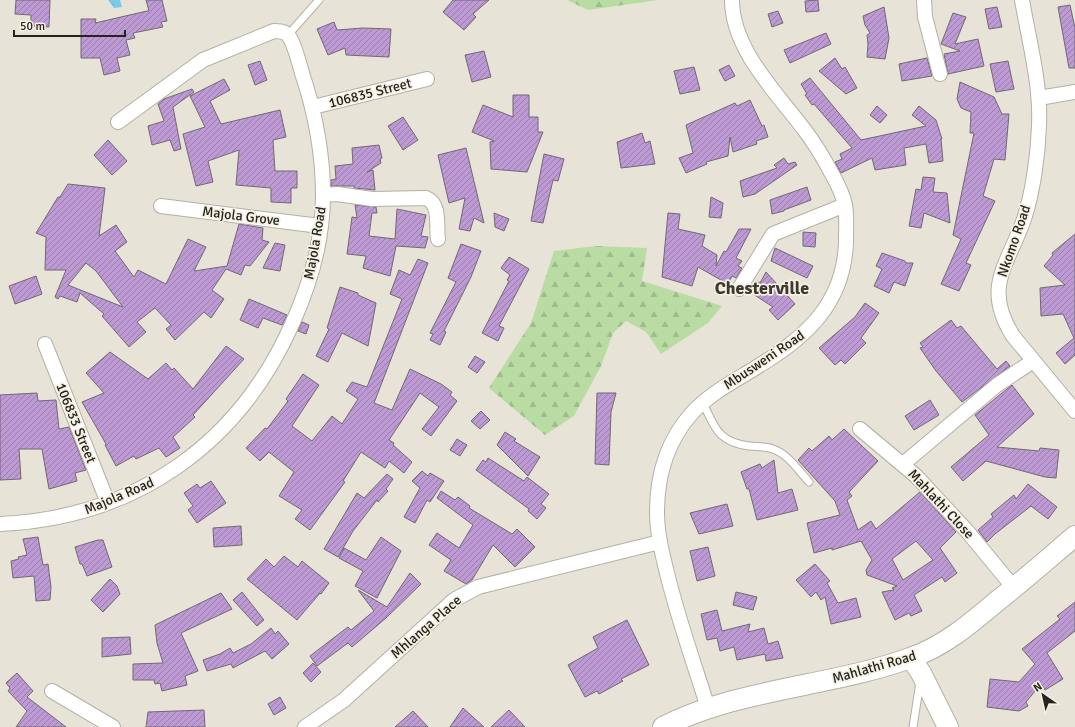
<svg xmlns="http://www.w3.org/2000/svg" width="1075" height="727" viewBox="0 0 1075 727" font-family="Signika,sans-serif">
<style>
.forest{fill:url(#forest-firs)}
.water{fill:url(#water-ripples)}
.building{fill:url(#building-hatch);stroke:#6f6974;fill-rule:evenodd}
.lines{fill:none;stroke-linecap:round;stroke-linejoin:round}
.lane-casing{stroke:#b4b0a3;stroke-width:9}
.street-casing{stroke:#b4b0a3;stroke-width:16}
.secondary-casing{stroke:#b4b0a3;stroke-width:22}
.lane{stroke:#fff;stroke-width:7}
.street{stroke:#fff;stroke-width:14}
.secondary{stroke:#fff;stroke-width:20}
.labels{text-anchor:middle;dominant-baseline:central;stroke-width:3.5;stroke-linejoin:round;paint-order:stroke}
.street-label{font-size:14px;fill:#24231e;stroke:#f4f1e3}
.district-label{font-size:18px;font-weight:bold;fill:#3d392f;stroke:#f4f1e3}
</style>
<defs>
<pattern id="forest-firs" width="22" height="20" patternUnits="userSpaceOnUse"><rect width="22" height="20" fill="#b9dca3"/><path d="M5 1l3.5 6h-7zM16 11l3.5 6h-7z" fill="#9fbc8c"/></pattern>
<pattern id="water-ripples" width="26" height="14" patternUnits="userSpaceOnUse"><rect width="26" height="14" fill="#79cae6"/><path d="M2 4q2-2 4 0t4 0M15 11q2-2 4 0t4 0" fill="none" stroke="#68adc5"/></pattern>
<pattern id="building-hatch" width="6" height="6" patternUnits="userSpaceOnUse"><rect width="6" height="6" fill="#bd9ad3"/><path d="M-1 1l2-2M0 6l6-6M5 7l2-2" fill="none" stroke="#997dab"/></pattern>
</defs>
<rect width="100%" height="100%" fill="#e7e3d6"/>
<!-- forest -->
<path class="forest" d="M567,0H658L588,10Z
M596,246L647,248L642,281L722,306L708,323L661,354L646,332L626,321L613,333L601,366L574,416L545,435L489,388L531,323L554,251Z"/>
<!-- water -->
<path class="water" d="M108,0H120L122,7L114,8Z"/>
<!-- building -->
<path class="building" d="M16,0H50L49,27L31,26V15L15,14Z
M146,0H162L167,21L161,22L163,27L133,33L135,38L126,40L130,55L117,58L120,71L104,75L100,58H81V19H96L95,23L147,11H149Z
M453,0H489L473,14L476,17L464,30L443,12Z
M818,0L819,11L806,12L805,1Z
M1070,5L1075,28V68H1069L1058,7Z
M884,7L889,38L885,59L867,57L868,44L867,35L870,33L865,25L863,16Z
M997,7L1002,27L989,29L985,9Z
M778,11L783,23L772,27L768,14Z
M953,13L966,17L955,44L978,39L984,66L948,74L944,54L960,51L941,44Z
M334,22L337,30L363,28L391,29L389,57L346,55L345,48L328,55L317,29Z
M826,33L831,44L790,63L784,50Z
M484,51L491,77L472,82L465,55Z
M835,58L842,69L845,67L857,88L846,94L819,71Z
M927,58L932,76L902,81L899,64Z
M260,61L267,80L255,85L248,65Z
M1008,61L1014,89L996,92L990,64Z
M729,65L735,76L725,81L719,70Z
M694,67L700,90L680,94L674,71Z
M810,78L861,140L926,126L912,115L919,106L936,120L942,139H941L943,161L929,163L926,144L904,148L906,165L875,170L872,158L841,173L835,162L842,159L840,154L852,148L814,104L812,105L805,95L807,94L801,84Z
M224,79L230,90L210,101L221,124L280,110L286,137L273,140L275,171H297V188H291V203L271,202V188L236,185L239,150L208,161L213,182L196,186L183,134L205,127L190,96Z
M960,82L994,97L1002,114H1009L1005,160L994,159L983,196L995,201L966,263L971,265L959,291L941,284L961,239L953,235L974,133H970L971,112L961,108L957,99Z
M192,89L194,92L173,107L181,149L174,151L170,140L152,145L148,126L164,121L158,104L164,99Z
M513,95H529V117H538V132H543L527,172L491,169L490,142L494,141L472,132L483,105L513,117Z
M750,100L762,126L764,125L768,137L756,141L757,144L733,152L730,137L728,156L706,162L707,164L686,173L679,158L693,153L686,125L735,103L737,106Z
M877,106L887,115L880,123L870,115Z
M403,117L418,140L403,150L388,126Z
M642,133L645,143L650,141L655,164L621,168L617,142Z
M108,140L127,161L112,175L94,155Z
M379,145L382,158L380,159L381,163L367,172L373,170L375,190L354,188V186H331V180L336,179L335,166L353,164L352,148Z
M466,148L484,223L474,218L470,231L459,229L465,198L449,203L438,155Z
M544,154L564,159L558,181L553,180L543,223L531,221Z
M784,158L788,164L795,162L797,165L755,194L743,197L740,181L777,168L774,165Z
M923,177L935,178L933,192L947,193L950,223L924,213L921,228L909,226L916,189L921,190Z
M68,184L105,188L99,236L116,225L127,242L115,251L134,277L138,270L166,284L188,239L206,247L194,271L227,266L239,224L263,228L262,240L269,242L250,266L245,265L241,275L226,269L212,290L224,299L211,318L204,312L175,340L166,329L171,325L155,308L137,322L146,332L129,347L102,316L104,314L80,293L77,302L60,296L58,299L55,297L66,270H45L46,237L36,233L58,197H60ZM86,263L96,271L123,307L68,285Z
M807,187L811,200L784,210V211L772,214L770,200Z
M711,197L723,203L721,218L709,217Z
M355,205L376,207L377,213H372L369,236L395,239L397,209L426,215L421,236L428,237L425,248L396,246L390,276L363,268L366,256L347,254L352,217L357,218Z
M494,213L509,219L504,231L495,227Z
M668,213L680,214L678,229L705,235L702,246L717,255L716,266L724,251L726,252L739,229H751L736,258L742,261L738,266L742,268L736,278L732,276L728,284L698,267L692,286L662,277Z
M803,232L816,233L815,247L803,246Z
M1075,234V355L1065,364L1056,353L1074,338L1063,314L1041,316L1040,288L1065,285L1044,266L1053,255L1052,253Z
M275,243L285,245L280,271L263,268Z
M461,244L481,251L471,277L444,331L446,332L440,345L430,340L433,334L430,333L456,282L448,278Z
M775,248L813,266L807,278L771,261Z
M882,253L905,261L906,263H913L905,286L894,282L889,293L874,286L882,269L876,266Z
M509,257L529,269L499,326L504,328L498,341L482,333L509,281L507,280L510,275L501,268Z
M418,259L428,263L374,403L392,410L410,369L441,384L452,392L450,395L457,401L431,436L422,429L439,407L420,393L389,440L394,443L393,445L412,462L404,473L389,461L385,468L361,452L343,481L345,482L310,530L295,519L302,510L279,496L294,472L269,452L260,461L246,448L265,428L267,429L288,401L286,399L303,374L319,385L292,426L312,441L332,416L342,424L358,399L346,391L352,382L367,387L402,299L390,294L399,270L410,275Z
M766,272L795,304L778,320L769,310L773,307L750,292L757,281L760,283Z
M36,276L42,294L15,304L9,286Z
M340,287L358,293V295L376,303L368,346L342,333L328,362L316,356L329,329L327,328Z
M249,299L287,315L282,325L263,318L258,328L240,320Z
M865,303L879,313L861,338L866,343L845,364L841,360L835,365L819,348L855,317Z
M951,320L957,328L961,326L997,369L1006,361L1010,366L962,402L936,371L920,348L923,347L920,343Z
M302,322L309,325L306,334L298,331Z
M226,346L244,359L193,415L195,417L173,437L180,448L166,457L159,448L136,459L134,456L116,466L105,445L106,444L82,402L104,393L86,373L110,352L148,379L166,363L172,370L174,368L193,389Z
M475,356L485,362L477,373L468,367Z
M1012,385L1034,414L997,447L1039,451L1040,448L1059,450L1056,478L1045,477L986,461L963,481L951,467L989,435L975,415Z
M37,393L38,401L56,400L59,429L69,427L86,470L75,473L77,481L49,489L42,449H19L21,479L0,480V395Z
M597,393H616L611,412L609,465L595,464Z
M930,400L939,415L914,430L905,416Z
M481,411L490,420L480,429L471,421Z
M844,429L878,461L849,492L852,496L847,500L858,530L871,521L876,529L920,492L956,532L940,548L957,573L945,582L942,577L914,595L922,611L911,616L909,613L895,620L882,592L894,590L892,588L897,586L867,575L866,570L872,560L861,541L832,550V548L814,553L807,523L840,515L835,501L798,460L809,448L812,451L829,436L832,440ZM916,541L933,560L903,580L892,559Z
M505,432L516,439L514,441L540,457L528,476L497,445Z
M457,439L467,445L460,456L450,450Z
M488,458L524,481L527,477L549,494L541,504L546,508L537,519L528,511L529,509L476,470L483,460L486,462Z
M774,460L778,493L792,489L798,510L757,520L749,489H747L741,472L760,464L762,468Z
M422,471L428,476L430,473L444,481L430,502L427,500L415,523L404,517L420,488L412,481Z
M387,474L393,479L386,489L388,491L378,502L377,500L353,531L338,557L324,549L357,493L364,498Z
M211,481L226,503L197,523L188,510L193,506L184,493L197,484L200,488Z
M1028,484L1057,507L1048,519L1031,506L995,534L987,542L978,530L993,517L991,514L1014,495L1016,499Z
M441,491L455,500L458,497L470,506L469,508L512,534L517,529L535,547L515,567L493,545L472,580L466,584L444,571L451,560L429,545L437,533L459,548L473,525L437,498Z
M727,504L733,526L699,534L690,513Z
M241,526L242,545L214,547L213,528Z
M38,537L43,565L48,564L51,587L50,600L36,601L34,576L13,578L11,561L19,559L18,557L27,555L23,539Z
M381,537L401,551L377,598L355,586L363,571L339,558L344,548L366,560Z
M98,540H103L112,567L87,576L82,564H80L75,547Z
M708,547L715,576L697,581L690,551Z
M284,556L298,567L302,561L329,583L321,594L320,593L297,620L247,579L266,559L274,567Z
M815,564L830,581L827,583L838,603L856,598L861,617L831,624L825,597L821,600L816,592L811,597L796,580Z
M410,573L421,584L386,618L352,647L348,643L317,666L310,656L348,627L351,630L374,611L358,590L387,607Z
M110,579L117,586L120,594L103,612L91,600Z
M242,592L264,620L257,626L233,600Z
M736,592L757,597L753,610L733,605Z
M221,593L232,609L181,633L198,671L185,676L187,685L162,691L160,683L155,684L154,680H133V664L163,663L157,643L155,625Z
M1075,602V631L1047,653L1063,679L1045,690L1041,684L1026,702L1028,706L1019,711L987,707L990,679L1019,682L1035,664L1022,649L1060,619L1057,616Z
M717,610L722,631L750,624L748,632L764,628L768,644L778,641L783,658L766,661L765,654L737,660L734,647L720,651L717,638L707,640L701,614Z
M627,620L649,665L621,679L623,681L599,694L597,691L585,697L568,665L598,648L593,637Z
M271,628L275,634L278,631L289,644L272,659L265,651L233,668L231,664L207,671L203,660L220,654L230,648L233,653L251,644Z
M130,637L131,654L102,657V638Z
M313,663L321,672L311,682L303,673Z
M17,673L33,691L27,697L66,727H16L27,711L8,691L10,688L6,683Z
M280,697L286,708L274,715L268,704Z
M463,708L484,727H450Z
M204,710L205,727H146L148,712Z
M509,710L525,727H491Z
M413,711L428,727H395Z"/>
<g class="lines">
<!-- lane casing -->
<g class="lane-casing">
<path id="lane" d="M288,35L319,0
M703,403C715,428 718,442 749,446C757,447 765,446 773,449C788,454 798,470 809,482
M913,727L920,682"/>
</g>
<!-- street casing -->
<g class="street-casing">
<path id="street" d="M924,0L925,17L940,74
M1022,0C1029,41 1041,84 1039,126C1038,155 1033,192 1024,219C1008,265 982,287 1013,336L1075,411
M1039,98L1075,92
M313,107L427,79
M323,195L337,194L372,199L426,198C441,204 436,226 438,239
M161,206L320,226
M739,289L773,234L845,205
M45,344L108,503
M860,429L916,476L967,531L1014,588
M903,464L997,385L1033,361
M0,524C135,518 239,445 293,322C311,282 323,238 323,195C323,153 315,112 302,73C299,63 294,41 287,34C283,31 279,31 274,31L203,60L118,122
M52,691L113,727
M708,708C694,663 678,619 667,573C662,553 657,533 657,512C657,475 667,441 692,413C711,392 737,380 760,365C808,336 844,302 846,242C846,230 847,216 845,205C843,194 837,183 832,174C824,159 816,145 806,132C778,94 732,50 732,0
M305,727L344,700L454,600L478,587L660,542"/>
</g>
<!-- secondary casing -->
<g class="secondary-casing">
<path id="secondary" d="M911,658L921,673L948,727
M663,727C740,688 830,687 910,658C943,647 970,624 996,602C1023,581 1049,558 1075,536"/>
</g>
<!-- lane -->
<use href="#lane" class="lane"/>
<!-- street -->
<use href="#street" class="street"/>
<!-- secondary -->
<use href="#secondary" class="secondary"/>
</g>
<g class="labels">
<!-- street labels -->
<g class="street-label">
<text transform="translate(370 93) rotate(-14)">106835 Street</text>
<text transform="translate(241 216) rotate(7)">Majola Grove</text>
<text transform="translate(1014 241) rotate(-71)">Nkomo Road</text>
<text transform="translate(315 243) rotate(-80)">Majola Road</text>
<text transform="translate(764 360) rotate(-34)">Mbusweni Road</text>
<text transform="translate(76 423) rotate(68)">106833 Street</text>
<text transform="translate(119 496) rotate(-23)">Majola Road</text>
<text transform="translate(941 504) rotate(47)">Mahlathi Close</text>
<text transform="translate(426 627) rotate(-41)">Mhlanga Place</text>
<text transform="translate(874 667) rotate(-16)">Mahlathi Road</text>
</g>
<!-- district labels -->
<g class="district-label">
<text x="762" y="288">Chesterville</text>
</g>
</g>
<!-- north arrow -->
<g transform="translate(1043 695) rotate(326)" stroke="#f4f1e3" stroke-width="3" paint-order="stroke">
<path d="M0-3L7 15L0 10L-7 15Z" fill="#24231e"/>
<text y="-6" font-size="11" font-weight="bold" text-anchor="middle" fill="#24231e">N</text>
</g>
<!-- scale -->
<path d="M14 30v6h111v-6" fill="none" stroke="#24231e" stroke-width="2"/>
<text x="20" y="30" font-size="12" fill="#24231e" stroke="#f4f1e3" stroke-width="3" paint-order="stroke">50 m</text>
</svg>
